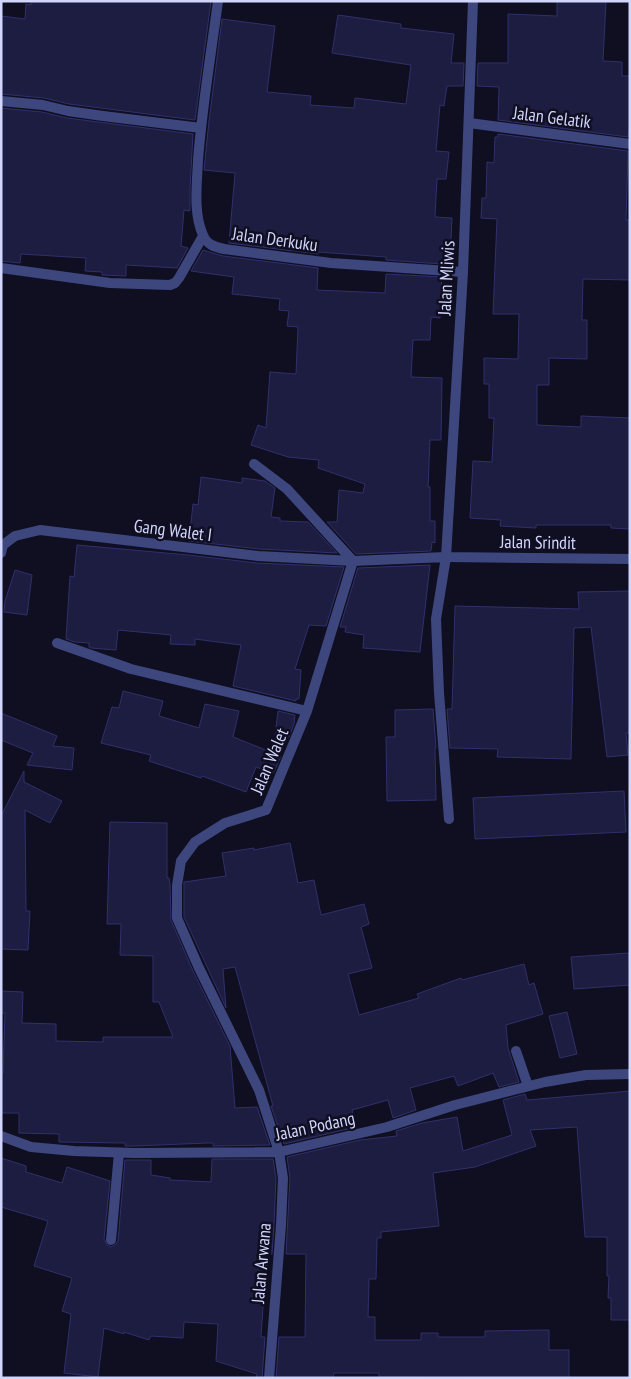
<svg xmlns="http://www.w3.org/2000/svg" width="631" height="1379" viewBox="0 0 631 1379" font-family="'PT Sans Narrow',sans-serif">
<style>
.building{fill:#1d1c41;stroke:#30306c}
.lines{fill:none;stroke-linecap:round;stroke-linejoin:round}
.service{stroke:#3d477e;stroke-width:10}
.minor{stroke:#3d477e;stroke-width:10}
.tertiary{stroke:#3d477e;stroke-width:10}
.labels{text-anchor:middle;dominant-baseline:central;stroke-width:5;stroke-linejoin:round;paint-order:stroke}
.street-label{font-size:18px;fill:#d2d5fc;stroke:#0f0f21}
</style>
<rect width="100%" height="100%" fill="#0f0f21"/>
<!-- building -->
<path class="building" d="M31,1H211L195,120L69,104L44,98L1,94V16L25,19L26,4L31,5Z
M557,1H606L603,61L622,62V76H630V127L628,137L498,120L499,87L477,86L478,63H508V14L557,16Z
M338,15L401,24V28L454,34L451,63H464L463,86H447L444,106L440,105L436,151L449,152L446,179H437L435,217L452,218L450,262H442V264L386,260V257L318,252V254L229,243L235,173L204,170L209,121L222,19L275,26L267,92L311,96L310,105L354,108L355,98L406,104L411,65L332,53Z
M1,108L42,112L67,118L193,134L190,188V211L184,210L181,246L188,248L177,268L126,265V276L102,275V272L85,271L86,258L21,254L20,263L1,261Z
M498,134L628,151L626,220H630V280L583,279L582,320H587V359L549,358V385H537V425L581,427V416L630,418V529L611,528V525H536V528L500,526L501,520L470,518L473,461L492,462L494,418H489V384H484V358L518,359L519,314H493L497,219L481,218L482,198H486L487,162L494,163L495,137H498Z
M203,250L223,256L318,268L317,290L385,293L386,274L442,277L440,318L431,317L430,340H413L411,377L442,378L441,440H430L428,487H430V521H435V543L432,542L431,551L356,554L327,522H337L339,490L363,493L365,484L318,468L319,460L288,457L251,445L258,425L266,428L270,372L296,374L298,327L287,326L289,311L279,310L280,299L232,294L234,277L191,271Z
M201,477L242,483V478L265,481L275,488L271,517L280,518V521L308,522L337,553L259,549L189,541L193,504L198,505Z
M77,545L188,555L257,563L344,567L326,626L309,625L295,669L301,670L299,699H296V701L233,686L241,645L195,639V645L170,644L171,635L118,630L116,650L91,648L89,647V643L75,642L66,639L70,576L74,577Z
M430,565L420,652L363,648L364,635L345,632L346,627H340L358,568Z
M15,570L32,575L27,615L4,612L5,601Z
M630,591V733H626L628,755L607,757L591,627L574,628L571,759L497,757L498,749L450,748L447,709H452L455,606L579,609L578,592Z
M123,691L163,701L159,716L199,728L205,704L239,711L233,737L281,756L273,774L256,767L246,792L202,776L201,778L149,761L151,755L101,743L112,707L119,708Z
M433,709L436,748H435L436,800L387,801L386,737H395V710Z
M278,711L295,715L294,724L289,737L275,736Z
M1,713L57,736L53,746L74,748L72,770L27,765L33,753L1,740Z
M24,771V782L62,801L50,823L25,810L26,911H30L28,950L1,949V816Z
M624,791L626,832L475,839L473,798Z
M110,822L167,823V878H169L170,885L171,920L193,971L230,1046L235,1108L257,1107L270,1145L213,1146V1143H207L135,1146H125V1143L59,1142V1134L19,1133V1113H1V1072L3,1073L5,1013H1V991L23,992L22,1023L56,1024V1041L103,1042V1037H173L159,1002H153V956L120,955L121,924H107Z
M290,843L298,883L314,880L321,915L364,904L369,924L361,927L372,968L348,974L359,1015L419,998L417,994L461,978L462,980L524,964L529,985L534,983L543,1014L506,1025L508,1048L519,1082L499,1087L493,1073L458,1086L454,1076L410,1088L416,1110L393,1118L388,1100L352,1110L356,1127L284,1144L271,1106H273L235,967L223,969L226,1008L184,917V882L226,876L222,853L254,848V850Z
M629,953L630,985L574,989L571,957Z
M567,1012L577,1054L560,1058L549,1016Z
M630,1091V1320H611V1298H608L609,1276H607V1237H585L577,1127L530,1130L536,1146L475,1167L433,1173L439,1226L381,1232V1238H377L376,1279H369L368,1317H375V1340H421V1333H438V1337H485V1331L549,1330V1350H569V1378L379,1377V1373H334L333,1378H276L279,1337H305L306,1254H286L290,1178L287,1157L360,1140L397,1136L396,1131L422,1123L457,1117L463,1151L512,1135L503,1100L525,1094L527,1100Z
M1,1158L26,1166V1172L62,1183L67,1167L110,1181L104,1239L107,1245L111,1247L116,1244L118,1241L125,1160H151V1175L170,1178V1180L211,1182L212,1159H273L276,1178L274,1225L272,1254H268L265,1291H264L261,1337H265L262,1378H256L257,1374L216,1361L218,1324L184,1322L183,1338L151,1336L149,1340L124,1332V1334L104,1328L98,1377L64,1373L71,1314L62,1311L72,1278L34,1266L48,1221L1,1207Z"/>
<g class="lines">
<!-- service -->
<path class="service" d="M516,1051L528,1086
M111,1240L119,1153"/>
<!-- minor -->
<path class="minor" d="M218,1C211,54 202,107 198,160C197,184 193,213 203,235C207,245 215,247 224,249L331,263L463,272
M1,101L43,105L68,111L103,116L201,128
M469,123L630,144
M1,268L110,283L170,285L175,283L179,278L203,236
M254,464L287,489L353,561
M1,553L3,545L15,536L40,530L258,556L353,561L446,557L436,619L439,693L449,819
M57,643L131,669L307,711
M1,1136L31,1147L74,1151L135,1153L279,1152L387,1127L455,1105L545,1082L586,1075L630,1074
M269,1378L281,1225L283,1178L279,1152L259,1090L199,968L177,918V885L181,861L195,842L225,823L266,810L307,711L353,561"/>
<!-- tertiary -->
<path class="tertiary" d="M473,1L463,272L446,557L630,559"/>
</g>
<g class="labels">
<!-- street labels -->
<g class="street-label">
<text transform="translate(552 117) rotate(7)">Jalan Gelatik</text>
<text transform="translate(275 239) rotate(8)">Jalan Derkuku</text>
<text transform="translate(446 278) rotate(-87)">Jalan Mliwis</text>
<text transform="translate(173 530) rotate(7)">Gang Walet I</text>
<text transform="translate(538 542) rotate(1)">Jalan Srindit</text>
<text transform="translate(269 761) rotate(-67)">Jalan Walet</text>
<text transform="translate(315 1126) rotate(-12)">Jalan Podang</text>
<text transform="translate(261 1263) rotate(-85)">Jalan Arwana</text>
</g>
</g>
<!-- border -->
<rect width="631" height="1379" fill="none" stroke="#d2d5fc" stroke-width="5"/>
</svg>
